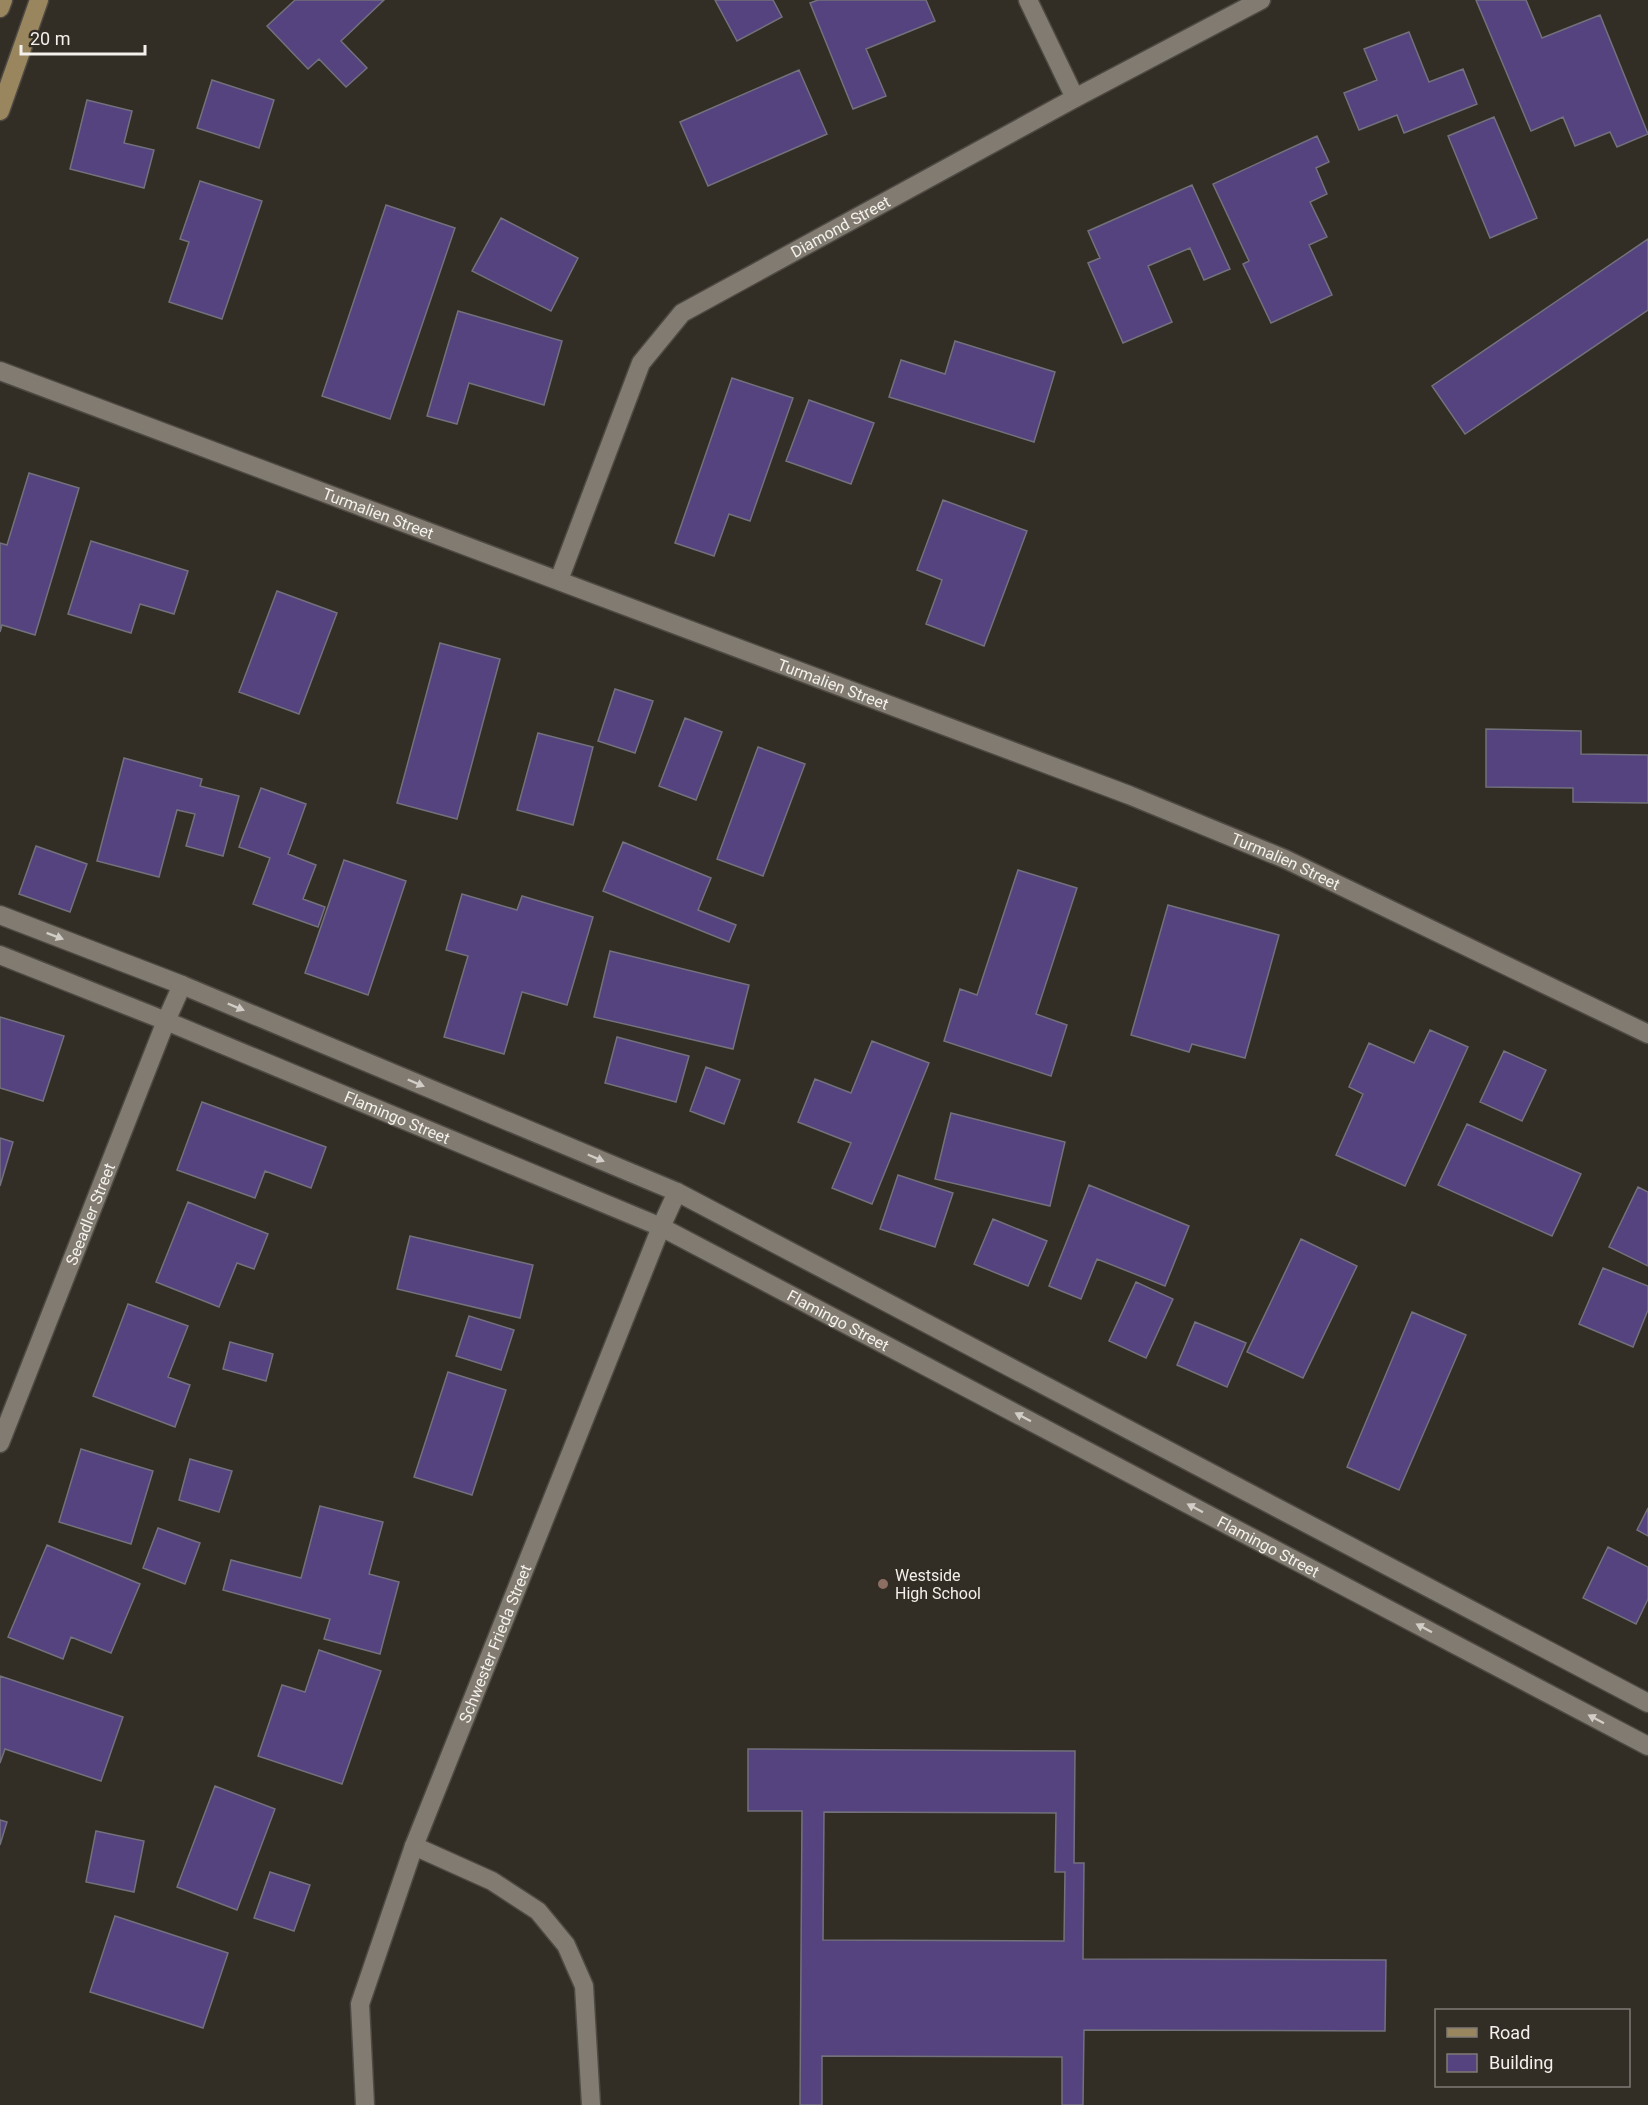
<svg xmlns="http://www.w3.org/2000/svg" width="1648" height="2105" viewBox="0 0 1648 2105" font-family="Roboto,sans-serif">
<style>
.building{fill:#54437e;stroke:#73717c;stroke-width:1.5;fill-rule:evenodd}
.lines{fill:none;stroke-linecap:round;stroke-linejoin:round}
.lane-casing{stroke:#4e4a43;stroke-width:21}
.street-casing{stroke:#4e4a43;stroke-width:21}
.secondary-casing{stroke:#4e4a43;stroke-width:21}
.lane{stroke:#817b71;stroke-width:18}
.street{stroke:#817b71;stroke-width:18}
.secondary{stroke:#99865e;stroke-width:18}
.oneway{fill:#d2cdc6}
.education-dot{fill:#8d6e63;stroke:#322d25;stroke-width:2}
.labels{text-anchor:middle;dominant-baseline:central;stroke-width:4.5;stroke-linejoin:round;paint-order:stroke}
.street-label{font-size:16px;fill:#f4f0eb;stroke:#322d25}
.poi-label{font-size:16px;fill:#f4f0eb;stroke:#322d25;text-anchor:start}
</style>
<rect width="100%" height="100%" fill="#322d25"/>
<!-- building -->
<path class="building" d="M295,0H384L341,41L367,68L346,87L319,59L308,69L267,26Z
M715,0H773L782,17L737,41Z
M818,0H926L935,21L866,49L886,96L853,109L810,3Z
M1476,0H1526L1542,38L1600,15L1648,134L1617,147L1610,132L1575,146L1563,117L1531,131Z
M1409,32L1429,82L1463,69L1477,104L1404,133L1397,115L1359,130L1344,93L1377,80L1364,49Z
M799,70L827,134L708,186L680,122Z
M212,80L274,100L259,148L197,128Z
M87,100L132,111L124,143L154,150L144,188L70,169Z
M1494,117L1537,218L1490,238L1448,136Z
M1317,136L1329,162L1316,168L1327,194L1310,202L1327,237L1309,245L1332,295L1271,323L1243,264L1249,261L1213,184Z
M200,181L262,201L222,319L169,302L189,242L180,239Z
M1192,185L1230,269L1204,280L1190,248L1148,266L1172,322L1123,343L1088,263L1100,258L1088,231Z
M386,205L455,228L390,419L322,396Z
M501,218L578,258L551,311L472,271Z
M1648,239V310L1465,434L1432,386Z
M458,311L562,341L544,405L469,383L457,424L427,416Z
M955,341L1055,372L1034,442L889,397L901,360L945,374Z
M732,378L793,398L750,521L729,514L714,556L675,543Z
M809,400L874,423L851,484L786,461Z
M29,473L79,488L35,635L2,625L0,632V543L7,545Z
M943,500L1027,531L984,646L926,624L942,580L917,570Z
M91,541L188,571L174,614L140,604L131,633L68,614Z
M277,591L337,613L299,714L239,692Z
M440,643L500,659L457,819L397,803Z
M615,689L653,701L635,753L598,741Z
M685,718L722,732L696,800L659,786Z
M1486,729L1581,731V754L1648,755V803L1573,802V788L1486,787Z
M538,733L593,747L573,825L517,810Z
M758,747L805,764L763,876L717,859Z
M124,758L202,779L200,786L239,796L223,856L186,846L195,814L177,810L159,877L97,861Z
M261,788L306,804L288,854L316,865L303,899L325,907L318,927L253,904L270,858L239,847Z
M623,842L711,878L698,910L736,925L729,942L603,891Z
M36,846L87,864L70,912L19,894Z
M344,860L406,881L368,995L305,973Z
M1018,870L1077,888L1036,1014L1067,1025L1051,1076L944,1041L960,989L977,995Z
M462,894L517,910L522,896L593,917L567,1005L522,992L504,1054L444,1037L468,956L446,950Z
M1168,905L1279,935L1245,1058L1192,1044L1189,1052L1131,1035Z
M610,951L749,985L733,1049L594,1017Z
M0,1017L64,1036L43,1101L0,1088Z
M1430,1030L1468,1047L1405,1186L1336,1155L1363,1094L1349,1087L1369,1043L1414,1063Z
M617,1037L689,1056L676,1102L605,1083Z
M872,1041L929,1063L872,1204L832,1188L851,1143L798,1122L815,1079L851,1093Z
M1504,1051L1546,1070L1522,1121L1480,1102Z
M706,1067L740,1080L724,1124L690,1111Z
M202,1102L326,1147L311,1188L265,1171L255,1198L177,1170Z
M951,1113L1065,1142L1050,1206L935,1179Z
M1467,1124L1581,1174L1552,1236L1438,1185Z
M0,1138L13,1142L0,1186Z
M898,1175L953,1193L935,1247L880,1229Z
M1089,1185L1189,1226L1165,1286L1097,1259L1081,1299L1049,1286Z
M1638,1187L1648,1192V1266L1609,1247Z
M188,1202L268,1234L254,1269L237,1263L219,1307L156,1282Z
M993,1219L1047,1241L1028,1286L974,1264Z
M410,1236L533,1265L520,1318L397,1289Z
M1301,1239L1357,1266L1303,1378L1247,1352Z
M1603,1268L1648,1286V1310L1633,1347L1579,1324Z
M1136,1282L1173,1299L1146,1358L1109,1341Z
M128,1304L188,1326L168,1377L190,1385L175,1427L93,1396Z
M1412,1312L1466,1335L1399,1490L1347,1467Z
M469,1316L514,1330L501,1370L456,1356Z
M1195,1322L1246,1343L1227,1387L1177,1365Z
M230,1342L273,1354L266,1381L223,1369Z
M448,1372L506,1390L472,1495L414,1477Z
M81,1449L153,1471L131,1544L59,1522Z
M190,1459L232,1471L219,1512L179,1500Z
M320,1506L383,1522L369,1574L399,1582L380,1654L324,1639L330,1619L223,1590L231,1560L301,1578Z
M1648,1508V1536L1637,1530Z
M158,1528L200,1543L185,1584L143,1568Z
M47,1545L140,1584L111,1653L71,1637L63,1659L8,1637Z
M1608,1547L1648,1567V1599L1636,1624L1583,1598Z
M319,1650L381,1671L342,1784L258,1756L282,1685L305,1692Z
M0,1676L123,1717L101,1781L5,1749L0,1763Z
M748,1749L1075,1751L1074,1863H1084L1083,1959L1386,1960L1385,2031L1084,2030L1083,2105H1062V2057L822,2056V2105H800L802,1811H748ZM824,1812L1056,1813L1055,1872H1065L1064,1941L823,1940Z
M215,1786L275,1809L237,1910L177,1887Z
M0,1820L7,1822L0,1845Z
M96,1831L144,1841L134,1892L86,1882Z
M270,1872L310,1885L294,1931L254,1918Z
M115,1916L228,1953L203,2028L90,1992Z"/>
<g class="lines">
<!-- lane casing -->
<g class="lane-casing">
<path id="lane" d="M414,1846L492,1881L538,1911L566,1945L584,1986L591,2105"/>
</g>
<!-- street casing -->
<g class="street-casing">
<g id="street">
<path d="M1028,0L1075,98"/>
<path id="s1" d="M0,371L1129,795L1285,859L1648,1034"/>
<path id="s2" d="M559,580L641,363L682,313L1075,98L1261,0"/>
<path d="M0,915L182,985L677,1192L1648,1703"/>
<path id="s3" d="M0,955L166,1021L661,1227L1648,1746"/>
<path id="s4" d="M0,1443L166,1021L182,985"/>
<path id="s5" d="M365,2105L360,2004L414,1846L661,1227L677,1192"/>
</g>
</g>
<!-- secondary casing -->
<g class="secondary-casing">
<path id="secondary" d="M0,8L3,0
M0,111L39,0"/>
</g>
<!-- lane -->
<use href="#lane" class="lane"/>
<!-- street -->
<use href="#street" class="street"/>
<!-- secondary -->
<use href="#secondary" class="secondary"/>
</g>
<!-- one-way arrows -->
<defs><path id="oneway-solid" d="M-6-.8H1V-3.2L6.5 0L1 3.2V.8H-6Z" transform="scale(1.5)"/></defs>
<g class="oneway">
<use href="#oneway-solid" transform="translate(55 936) rotate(21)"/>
<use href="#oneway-solid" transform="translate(236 1007) rotate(23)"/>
<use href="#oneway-solid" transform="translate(416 1083) rotate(23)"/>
<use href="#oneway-solid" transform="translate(596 1158) rotate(23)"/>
<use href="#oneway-solid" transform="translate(1023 1417) rotate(-152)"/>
<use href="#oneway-solid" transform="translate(1195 1508) rotate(-152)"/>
<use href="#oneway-solid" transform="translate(1424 1628) rotate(-152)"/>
<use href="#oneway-solid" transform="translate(1596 1719) rotate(-152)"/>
</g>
<!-- markers -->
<circle class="education-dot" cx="883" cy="1584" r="6"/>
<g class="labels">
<!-- street labels -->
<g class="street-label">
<text stroke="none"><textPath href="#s2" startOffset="477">Diamond Street</textPath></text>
<text stroke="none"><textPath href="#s1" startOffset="404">Turmalien Street</textPath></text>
<text stroke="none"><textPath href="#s1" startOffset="890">Turmalien Street</textPath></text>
<text stroke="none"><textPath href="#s1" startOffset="1376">Turmalien Street</textPath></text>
<text stroke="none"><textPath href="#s3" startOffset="429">Flamingo Street</textPath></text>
<text stroke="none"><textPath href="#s4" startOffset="246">Seeadler Street</textPath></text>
<text stroke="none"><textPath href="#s3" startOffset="915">Flamingo Street</textPath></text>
<text stroke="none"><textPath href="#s3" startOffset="1401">Flamingo Street</textPath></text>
<text stroke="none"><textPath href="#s5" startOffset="486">Schwester Frieda Street</textPath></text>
</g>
<!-- poi labels -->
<g class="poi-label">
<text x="895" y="1575">Westside<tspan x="895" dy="18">High School</tspan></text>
</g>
</g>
<!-- legend -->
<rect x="1435" y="2009" width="195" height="78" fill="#322d25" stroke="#807b74" stroke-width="1.5"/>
<rect x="1447" y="2028" width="30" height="9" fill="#99865e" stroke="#807b74" stroke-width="1.5"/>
<text x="1489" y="2039" font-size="18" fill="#f4f0eb">Road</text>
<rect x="1447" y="2054" width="30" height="18" fill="#54437e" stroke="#807b74" stroke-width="1.5"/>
<text x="1489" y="2069" font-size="18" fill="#f4f0eb">Building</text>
<!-- scale -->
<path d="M21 45v9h124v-9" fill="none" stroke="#f4f0eb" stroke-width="3"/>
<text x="30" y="45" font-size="18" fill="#f4f0eb" stroke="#322d25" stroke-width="4.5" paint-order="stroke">20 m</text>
</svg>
